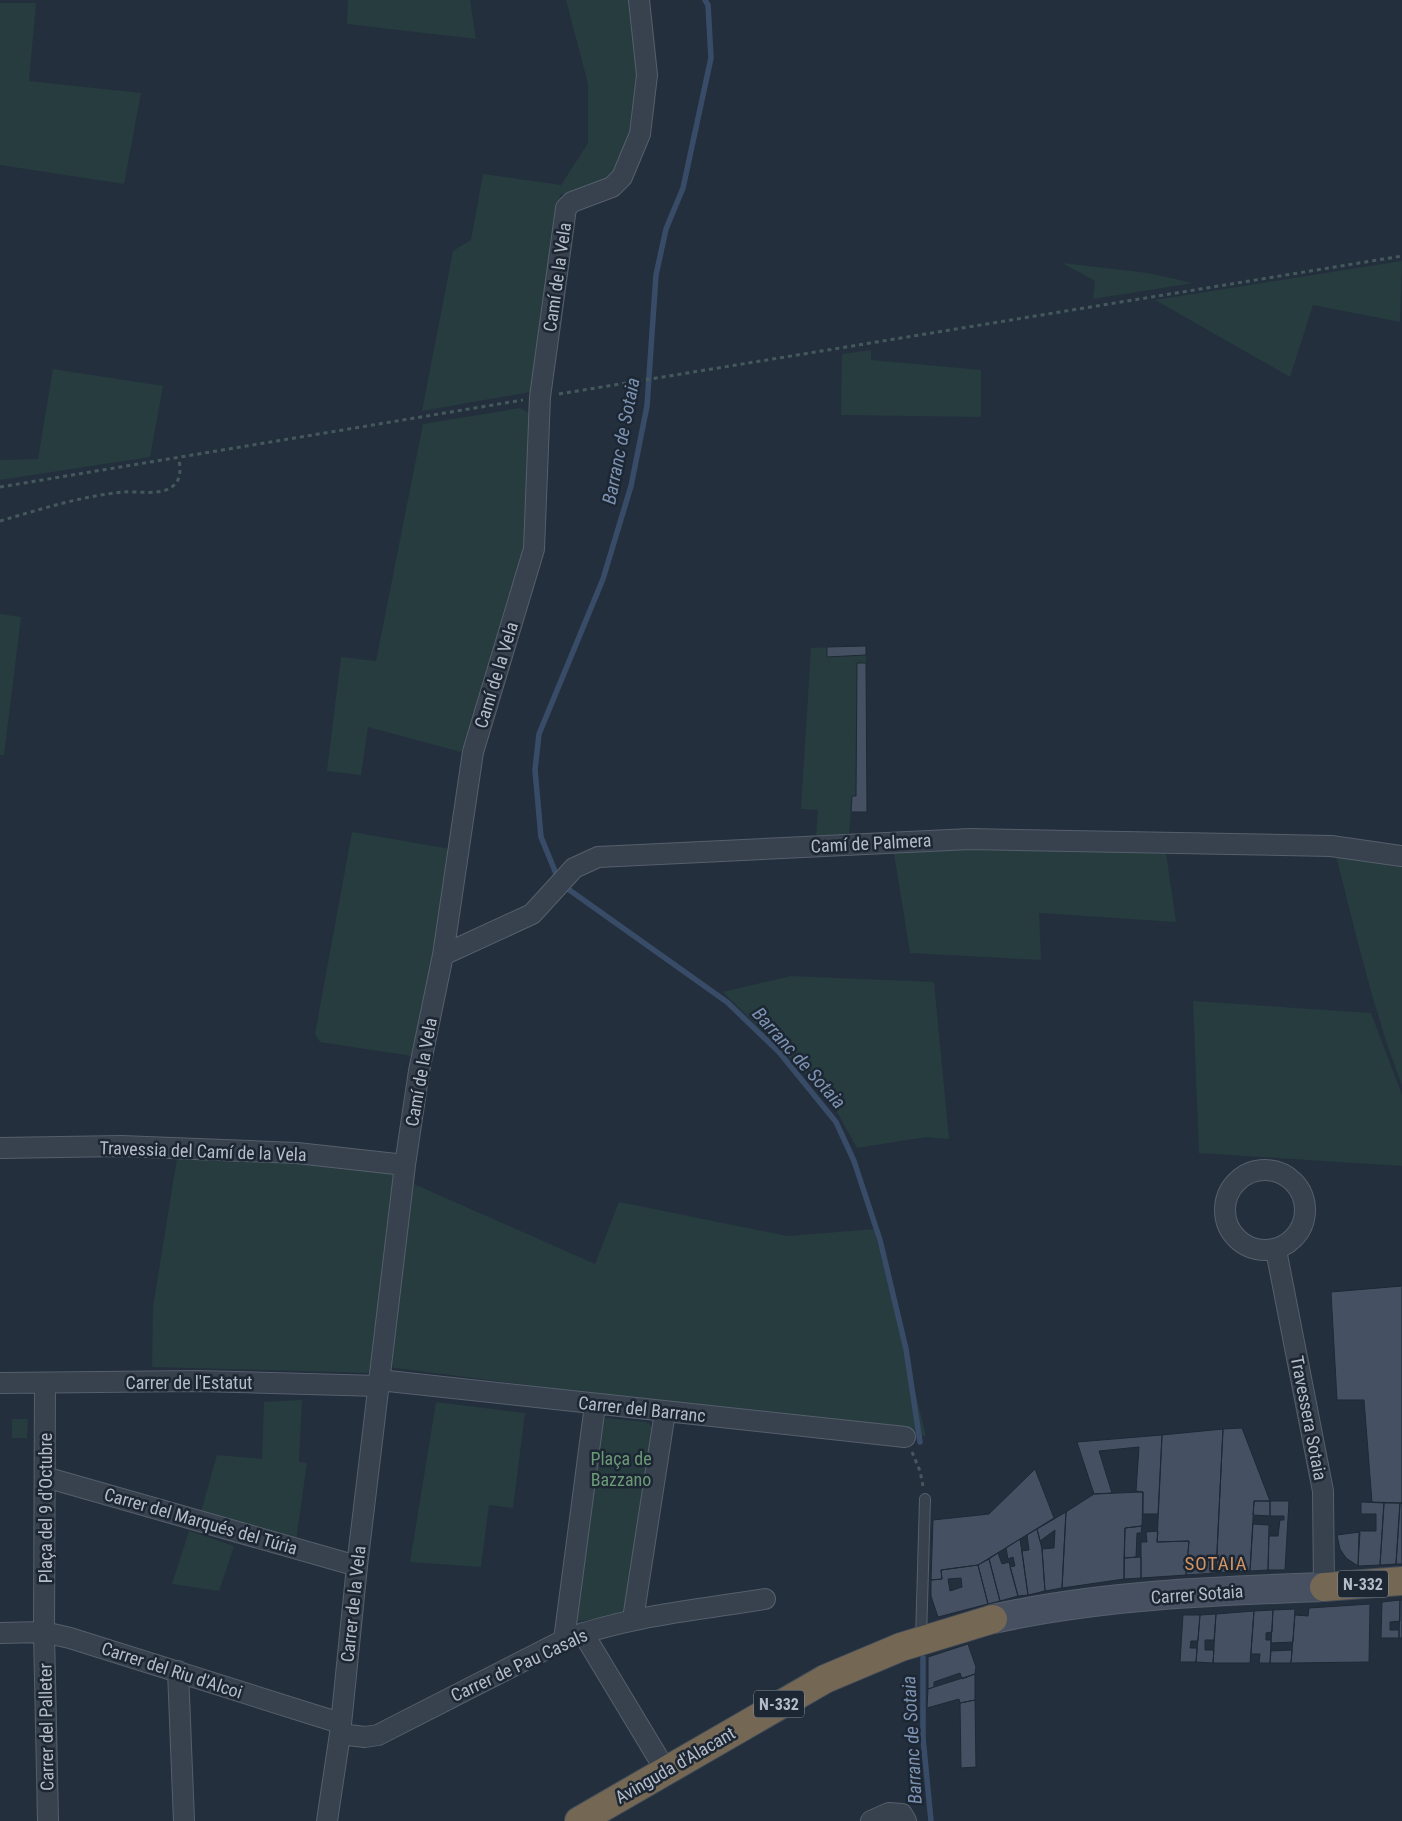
<svg xmlns="http://www.w3.org/2000/svg" width="1402" height="1821" viewBox="0 0 1402 1821" font-family="'Roboto Condensed',sans-serif">
<style>
.green{fill:#263c3f}
.lines{fill:none;stroke-linecap:round;stroke-linejoin:round}
.stream{stroke:#394c67;stroke-width:5.5}
.building{fill:#455162;stroke:#1f2835;fill-rule:evenodd}
.lane-casing{stroke:#565f6c;stroke-width:12}
.street-casing{stroke:#565f6c;stroke-width:22}
.secondary-casing{stroke:#565f6c;stroke-width:30}
.highway-casing{stroke:#434c59;stroke-width:30}
.path{stroke:#44595c;stroke-width:3;stroke-dasharray:4 4;stroke-linecap:butt}
.lane{stroke:#38414e;stroke-width:10}
.street{stroke:#38414e;stroke-width:20}
.secondary{stroke:#465061;stroke-width:28}
.highway{stroke:#746855;stroke-width:28}
.labels{text-anchor:middle;dominant-baseline:central;stroke-width:5;stroke-linejoin:round;paint-order:stroke}
.shield{fill:#1d2633;stroke:#878f9c;stroke-width:1}
.shield-label{font-size:16px;font-weight:bold;fill:#b4bcc9}
.street-label{font-size:18px;fill:#b4bcc9;stroke:#1d2633}
.park-label{font-size:18px;fill:#6b9a76;stroke:#1d2633}
.water-label{font-size:19px;font-style:italic;fill:#7c92b1;stroke:#1d2633}
.neighbourhood-label{font-size:19px;letter-spacing:1px;fill:#d59563;stroke:#1d2633}
</style>
<rect width="100%" height="100%" fill="#242f3e"/>
<!-- green -->
<path class="green" d="M348,0H470L476,39L347,24Z
M566,0H630L642,92L629,154L607,182L584,190L560,195L536,391L422,411L453,251L471,240L483,174L561,185L588,143V84Z
M0,3H36L29,81L141,93L124,184L0,165Z
M1402,261L1400,322L1313,305L1290,377L1155,300Z
M1062,263L1148,273L1193,283L1093,299L1095,281Z
M871,350V360L981,370V417L841,415L842,354Z
M53,369L163,386L150,457L0,480V460L38,459Z
M520,408L533,415L531,537L517,596L461,752L368,727L361,775L327,771L341,657L376,661L423,424Z
M0,614L21,617L4,755H0Z
M866,646L867,812H851L849,835L816,836L818,810L801,809L811,648Z
M352,832L456,850L418,1057L320,1042L315,1034Z
M1165,846L1176,922L1039,913L1041,960L910,953L893,847Z
M1336,856L1402,866V1085C1373,1011 1356,933 1336,856Z
M791,976L934,982L949,1139L926,1137L857,1148L828,1096L723,992Z
M1193,1001L1371,1013L1402,1095V1166L1199,1153Z
M178,1152L395,1170L373,1373L152,1367L153,1307Z
M414,1184L595,1264L619,1202L788,1236L874,1229L926,1436L388,1367Z
M302,1400L299,1462L307,1463L296,1541L201,1512L217,1455L262,1459L264,1402Z
M436,1402L525,1413L513,1508L489,1505L481,1567L410,1562Z
M605,1418L645,1422L649,1423L654,1430L627,1609L619,1616L580,1621L576,1620L601,1421Z
M12,1419H28L27,1438H12Z
M189,1531L234,1546L219,1591L172,1584Z"/>
<g class="lines">
<!-- stream -->
<path class="stream" d="M557,876L541,837L535,770L539,734L603,579L631,486L647,406L656,275L666,229L683,188L711,58L708,5L705,0
M568,889L727,1002L779,1052L836,1122L854,1161L880,1240L906,1349L920,1442
M923,1658V1738L931,1821"/>
</g>
<!-- building -->
<path class="building" d="M866,646V655L827,657V647Z
M857,663H866L867,812H851L852,796H856Z
M1402,1286V1503L1372,1502L1364,1400H1337L1331,1292Z
M1242,1428L1270,1501H1254L1250,1571L1216,1573L1223,1429Z
M1223,1429L1216,1573L1186,1575L1189,1541L1157,1542L1162,1435Z
M1162,1435L1158,1514H1143V1492L1136,1491L1139,1447L1099,1451L1112,1493L1094,1494L1077,1442Z
M1035,1469L1054,1518L978,1565L941,1570L942,1579L931,1580L933,1520L989,1514Z
M1143,1492L1142,1526L1125,1528L1124,1579L1062,1588L1066,1512L1094,1494Z
M1254,1501H1270V1516L1253,1515Z
M1270,1501H1289L1285,1570H1268L1269,1536H1278L1280,1520H1284V1516H1270Z
M1361,1502L1384,1503L1380,1565L1358,1566L1359,1531H1376V1514H1361Z
M1384,1503H1400L1396,1564L1380,1565Z
M1400,1503H1402V1564H1396Z
M1066,1512L1062,1588L1045,1591L1042,1549L1054,1548L1055,1530L1040,1541L1037,1529Z
M1253,1524L1269,1525L1268,1570L1250,1571Z
M1142,1526L1141,1533H1137L1136,1557L1124,1558L1125,1528Z
M1037,1529L1042,1549L1045,1591L1028,1595L1022,1551L1029,1550L1027,1535Z
M1158,1531L1157,1542L1189,1541L1186,1575L1141,1578V1542H1147L1146,1532Z
M1360,1532L1358,1566L1346,1558L1340,1549L1337,1535Z
M1020,1539L1028,1595L1018,1596L1010,1567L1015,1566L1013,1557L1008,1559L1006,1548Z
M998,1553L1002,1564L1009,1562L1018,1596L1000,1601L989,1559Z
M1141,1557V1578L1124,1579V1558Z
M989,1559L1000,1601L988,1604L978,1565Z
M978,1565L988,1604L938,1617L931,1596V1580L942,1579L941,1570ZM961,1578L962,1587L950,1591L948,1579Z
M1400,1600H1402V1638H1399Z
M1400,1600V1621L1390,1622V1630H1399V1638H1381L1382,1602Z
M1370,1604L1369,1662L1291,1663L1295,1615L1308,1616L1309,1608Z
M1295,1609L1293,1642L1271,1643L1273,1610Z
M1273,1610L1272,1632L1266,1633V1640H1271L1270,1663H1259L1260,1654H1251L1254,1611Z
M1254,1611L1250,1663H1213L1216,1614Z
M1216,1614L1214,1640H1205V1650H1214L1213,1663L1196,1662L1200,1615Z
M1183,1615H1200L1198,1641H1191L1190,1648H1197L1196,1662H1180Z
M968,1644L976,1667L975,1674L962,1679L960,1673L934,1682V1687L928,1689V1657Z
M1292,1650L1291,1663H1270L1271,1651Z
M975,1674V1700L960,1703L959,1699L927,1708L928,1689Z
M975,1700L976,1767L961,1768L960,1703Z"/>
<g class="lines">
<!-- lane casing -->
<g class="lane-casing">
<path id="lane" d="M921,1639L925,1499"/>
</g>
<!-- street casing -->
<g class="street-casing">
<path id="street" d="M443,955L532,914L574,868L598,857L970,839L1331,846L1402,856
M0,1148L121,1146L297,1153L405,1165
M1225 1210a40 40 0 1 1 80 0a40 40 0 1 1-80 0Z
M1276,1250L1323,1491L1324,1587
M379,1380L905,1437
M0,1383L198,1381L378,1386
M45,1383L44,1632L48,1821
M45,1477L357,1566
M633,1619L665,1412
M0,1633L44,1632L70,1638L340,1723
M583,1633L666,1771
M564,1640L595,1405
M178,1671L184,1821
M340,1734L365,1737L378,1735L564,1640C628,1616 697,1610 765,1599
M327,1821L340,1734L357,1566L405,1165L419,1071L443,955L473,752L534,549L540,397L566,208L572,202L612,187L622,177L640,134L647,75L639,0
M871,1821L889,1813L902,1814L906,1821"/>
</g>
<!-- secondary casing -->
<g class="secondary-casing">
<path id="secondary" d="M993,1619C1102,1595 1214,1591 1324,1587"/>
</g>
<!-- highway casing -->
<g class="highway-casing">
<path id="highway" d="M1324,1587L1402,1581
M579,1821L825,1679L901,1647L993,1619"/>
</g>
<!-- path -->
<path class="path" d="M559,394L1402,256
M0,487L523,400
M0,521C41,509 82,496 124,492C139,491 161,496 173,486C182,479 180,468 179,458
M912,1452L920,1471L923,1486"/>
<!-- lane -->
<use href="#lane" class="lane"/>
<!-- street -->
<use href="#street" class="street"/>
<!-- secondary -->
<use href="#secondary" class="secondary"/>
<!-- highway -->
<use href="#highway" class="highway"/>
</g>
<g class="labels">
<!-- shield labels -->
<g class="shield">
<rect x="1338" y="1570.5" width="50" height="27" rx="4"/>
<rect x="754" y="1690.5" width="50" height="27" rx="4"/>
</g>
<g class="shield-label">
<text x="1363" y="1584">N-332</text>
<text x="779" y="1704">N-332</text>
</g>
<!-- street labels -->
<g class="street-label">
<text transform="translate(557 277) rotate(-82)">Camí de la Vela</text>
<text transform="translate(496 675) rotate(-73)">Camí de la Vela</text>
<text transform="translate(871 843) rotate(-3)">Camí de Palmera</text>
<text transform="translate(421 1072) rotate(-80)">Camí de la Vela</text>
<text transform="translate(203 1151) rotate(2)">Travessia del Camí de la Vela</text>
<text x="189" y="1382">Carrer de l'Estatut</text>
<text transform="translate(642 1409) rotate(6)">Carrer del Barranc</text>
<text transform="translate(1309 1418) rotate(79)">Travessera Sotaia</text>
<text transform="translate(45 1508) rotate(-90)">Plaça del 9 d'Octubre</text>
<text transform="translate(201 1521) rotate(16)">Carrer del Marqués del Túria</text>
<text transform="translate(1197 1594) rotate(-4)">Carrer Sotaia</text>
<text transform="translate(353 1604) rotate(-84)">Carrer de la Vela</text>
<text transform="translate(519 1665) rotate(-25)">Carrer de Pau Casals</text>
<text transform="translate(172 1670) rotate(18)">Carrer del Riu d'Alcoi</text>
<text transform="translate(46 1727) rotate(-91)">Carrer del Palleter</text>
<text transform="translate(675 1765) rotate(-30)">Avinguda d'Alacant</text>
</g>
<!-- park labels -->
<g class="park-label">
<text x="621" y="1458">Plaça de<tspan x="621" dy="21">Bazzano</tspan></text>
</g>
<!-- water labels -->
<g class="water-label">
<text transform="translate(621 441) rotate(-79)">Barranc de Sotaia</text>
<text transform="translate(799 1058) rotate(48)">Barranc de Sotaia</text>
<text transform="translate(912 1740) rotate(-93)">Barranc de Sotaia</text>
</g>
<!-- neighbourhood labels -->
<g class="neighbourhood-label">
<text x="1216" y="1563">SOTAIA</text>
</g>
</g>
</svg>
